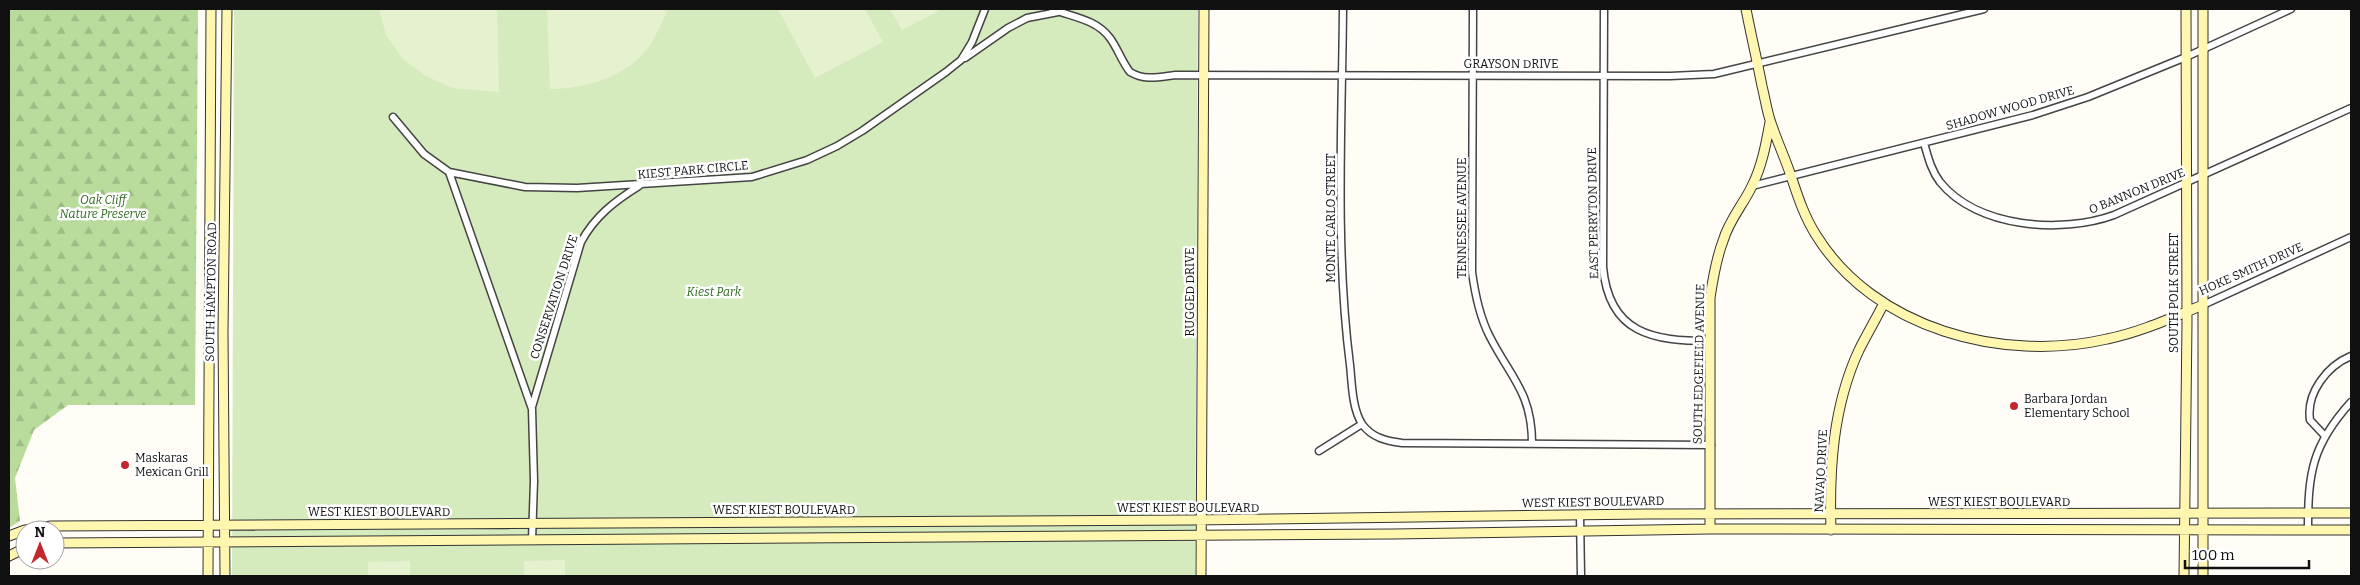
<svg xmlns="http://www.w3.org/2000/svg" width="2360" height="585" viewBox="0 0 2360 585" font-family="Bitter,serif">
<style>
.forest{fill:url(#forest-firs)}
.park{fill:#d5ebbd}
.pitch{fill:#e6f2cf}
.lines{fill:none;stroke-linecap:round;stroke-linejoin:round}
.street-casing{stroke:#444;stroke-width:9}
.secondary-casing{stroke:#333;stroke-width:11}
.street{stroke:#fff;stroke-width:6}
.secondary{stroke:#fff6b0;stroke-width:9}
.poi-dot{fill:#c4262e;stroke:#fff;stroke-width:2}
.labels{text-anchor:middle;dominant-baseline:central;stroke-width:5;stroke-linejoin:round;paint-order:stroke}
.street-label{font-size:12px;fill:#111;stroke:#fff}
.park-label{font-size:12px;font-style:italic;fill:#2f6b1f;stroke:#fff}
.poi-label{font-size:12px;fill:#111;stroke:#fff;text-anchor:start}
</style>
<defs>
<pattern id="forest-firs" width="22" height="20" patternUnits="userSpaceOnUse" patternTransform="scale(1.25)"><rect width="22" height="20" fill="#b9dc9c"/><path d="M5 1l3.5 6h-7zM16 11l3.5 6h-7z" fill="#9ebc85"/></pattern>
</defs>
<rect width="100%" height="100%" fill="#fffdf5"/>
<!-- forest -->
<path class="forest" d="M9,9H198L195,405H68L34,430L15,478L20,521L9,528Z"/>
<!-- park -->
<path class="park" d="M234,9H1198L1195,576H232Z"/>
<!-- pitch -->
<path class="pitch" d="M379,9H497L499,92L452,88L426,76L403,59L386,35Z
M547,9H668C660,26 652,47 638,59C615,80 580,89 550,89Z
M778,9H865L883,42L815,78Z
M890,9H942L902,30Z
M565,560V576H524V561Z
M410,561V576H368V562Z"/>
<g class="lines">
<!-- street casing -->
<g class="street-casing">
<path id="street" d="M1052,9C1072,17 1096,19 1110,38C1118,49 1122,62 1130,72C1145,81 1159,77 1175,75L1670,76L1714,74L1984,9
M1343,9C1342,127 1335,248 1350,365C1352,384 1352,408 1362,424C1372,438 1387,441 1402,443L1711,445
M1473,9L1472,272C1475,294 1479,315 1489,335C1510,377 1532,392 1532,443
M1604,9L1603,267C1609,334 1653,341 1710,341
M965,58L1008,28L1027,18L1058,12
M393,117L424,154L449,172L525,187L577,188L752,177L807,160L837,146L862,131L946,72L961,60L972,42L985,9
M1924,143C1928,157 1931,170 1940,182C1977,228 2062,234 2114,215L2351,108
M449,172L532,409L534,481L532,540
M1752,186L2033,115L2088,97L2186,57L2291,9
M2203,305L2351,237
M532,407L581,242C595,216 615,201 639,186
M2325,436L2310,420C2306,393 2327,366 2351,356
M1319,451L1362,424
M1580,515L1581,576
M2308,529C2308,473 2312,445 2351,402"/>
</g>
<!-- secondary casing -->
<g class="secondary-casing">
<path id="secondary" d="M1746,9C1751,35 1757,60 1762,86C1765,98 1767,112 1771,123C1777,141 1785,158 1791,176C1798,197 1804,216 1816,235C1874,329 2003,363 2107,339C2141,332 2171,318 2203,305
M2203,9V576
M1710,529V298C1713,278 1716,259 1723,241C1729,220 1743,205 1752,186C1762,166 1766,144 1770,122
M26,530L51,526L1192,520L1646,514L2351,513
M1831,530C1829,469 1833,406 1859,350C1867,334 1876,319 1884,303
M9,536L25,530
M55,543L1393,534L1710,529L2351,530
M9,556L25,548
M208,576L211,9
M225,576L223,333L227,9
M1201,576L1204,9
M2184,576L2187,323L2186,9"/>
</g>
<!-- street -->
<use href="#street" class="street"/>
<!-- secondary -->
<use href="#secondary" class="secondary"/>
</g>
<!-- markers -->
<g class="poi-dot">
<circle cx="2014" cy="406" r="5"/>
<circle cx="125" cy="465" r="5"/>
</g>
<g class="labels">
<!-- street labels -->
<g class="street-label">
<text x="1511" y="64">GRAYSON DRIVE</text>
<text transform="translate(2010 108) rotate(-16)">SHADOW WOOD DRIVE</text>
<text transform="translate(693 170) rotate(-5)">KIEST PARK CIRCLE</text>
<text transform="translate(2137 191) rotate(-22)">O BANNON DRIVE</text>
<text transform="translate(1593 213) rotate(-91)">EAST PERRYTON DRIVE</text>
<text transform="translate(1331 218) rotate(-90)">MONTE CARLO STREET</text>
<text transform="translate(1462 218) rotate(-90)">TENNESSEE AVENUE</text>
<text transform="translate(2251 269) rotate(-24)">HOKE SMITH DRIVE</text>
<text transform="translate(211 292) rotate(-89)">SOUTH HAMPTON ROAD</text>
<text transform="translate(1190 292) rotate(-90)">RUGGED DRIVE</text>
<text transform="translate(2174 293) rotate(-90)">SOUTH POLK STREET</text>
<text transform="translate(554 297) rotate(-72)">CONSERVATION DRIVE</text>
<text transform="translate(1699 364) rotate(-89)">SOUTH EDGEFIELD AVENUE</text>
<text transform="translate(1821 471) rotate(-87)">NAVAJO DRIVE</text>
<text transform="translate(1593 502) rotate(-1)">WEST KIEST BOULEVARD</text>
<text x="1999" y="502">WEST KIEST BOULEVARD</text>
<text x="1188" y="508">WEST KIEST BOULEVARD</text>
<text x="784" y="510">WEST KIEST BOULEVARD</text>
<text x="379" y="512">WEST KIEST BOULEVARD</text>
</g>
<!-- park labels -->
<g class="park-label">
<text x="103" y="200">Oak Cliff<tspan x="103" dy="14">Nature Preserve</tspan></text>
<text x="714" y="292">Kiest Park</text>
</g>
<!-- poi labels -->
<g class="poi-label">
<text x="2024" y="399">Barbara Jordan<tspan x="2024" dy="14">Elementary School</tspan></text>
<text x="135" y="458">Maskaras<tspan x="135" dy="14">Mexican Grill</tspan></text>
</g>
</g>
<!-- border -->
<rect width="2360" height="585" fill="none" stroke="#111111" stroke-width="20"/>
<!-- north arrow -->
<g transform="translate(40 545)"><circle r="24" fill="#ffffff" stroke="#a0a0a0"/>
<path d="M0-4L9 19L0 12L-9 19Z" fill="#c4262e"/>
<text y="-8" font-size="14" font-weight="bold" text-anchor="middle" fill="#111111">N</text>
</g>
<!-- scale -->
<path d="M2185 560v8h124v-8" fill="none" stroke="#111111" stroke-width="2.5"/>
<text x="2192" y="560" font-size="15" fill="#111111" stroke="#ffffff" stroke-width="4" paint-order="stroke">100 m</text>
</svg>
